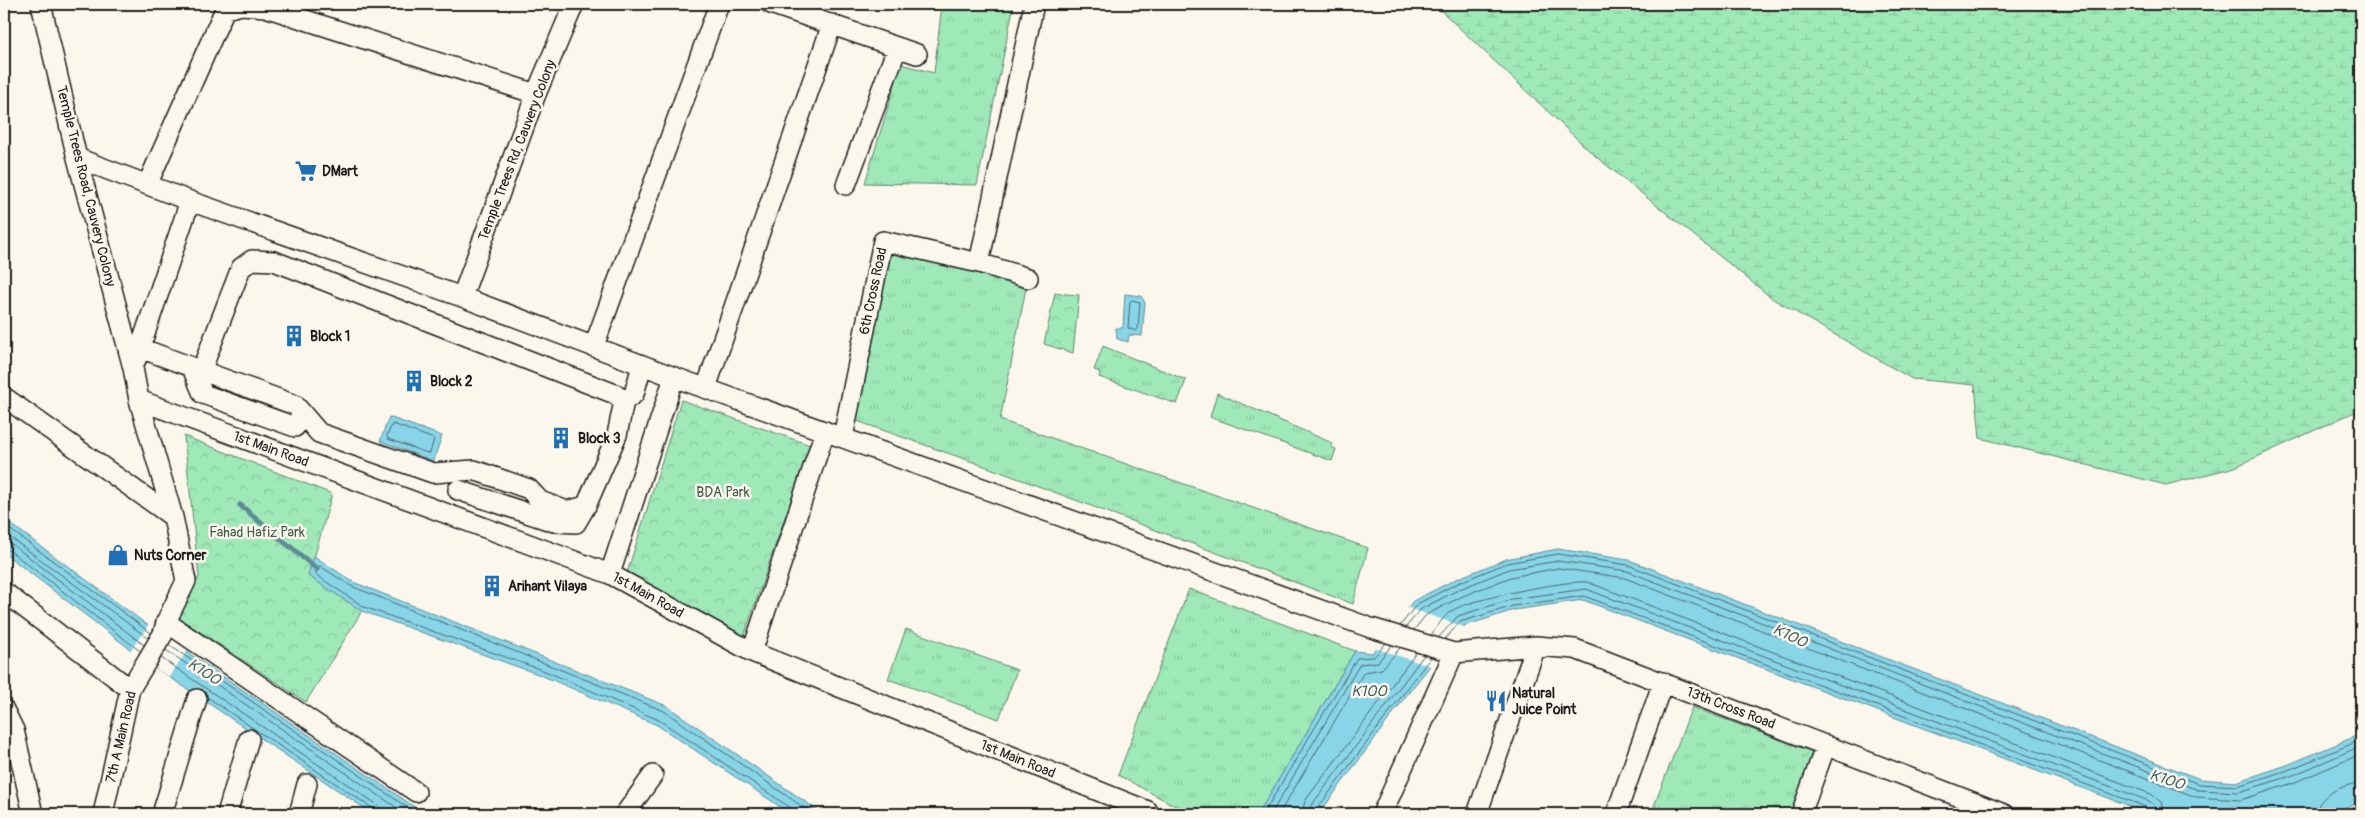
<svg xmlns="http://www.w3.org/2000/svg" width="2365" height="818" viewBox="0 0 2365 818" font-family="Pangolin,sans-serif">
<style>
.grass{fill:url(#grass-tufts);stroke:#5e826a}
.wetland{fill:url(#wetland-marsh);stroke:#5e826a}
.park{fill:url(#park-crowns);stroke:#5e826a}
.water{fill:#89d5e8;stroke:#5d8b96}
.pier{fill:#fbf7ec}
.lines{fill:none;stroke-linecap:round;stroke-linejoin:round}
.shore{stroke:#48666e;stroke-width:1}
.stream{stroke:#5d8b96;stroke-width:5.5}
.minor-casing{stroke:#1c1c1c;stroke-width:22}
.minor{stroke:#fbf7ec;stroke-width:19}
.labels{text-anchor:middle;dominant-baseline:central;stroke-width:5;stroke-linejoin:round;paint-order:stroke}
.street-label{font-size:14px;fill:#1c1c1c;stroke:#fbf7ec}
.poi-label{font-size:14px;font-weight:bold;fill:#1c1c1c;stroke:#fbf7ec;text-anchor:start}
.park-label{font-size:14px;fill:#435a4b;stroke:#fbf7ec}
.water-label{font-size:15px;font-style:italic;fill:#425d63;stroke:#fbf7ec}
</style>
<defs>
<pattern id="grass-tufts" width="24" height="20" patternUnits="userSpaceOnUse" patternTransform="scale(1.25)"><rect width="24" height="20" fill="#9fe9b8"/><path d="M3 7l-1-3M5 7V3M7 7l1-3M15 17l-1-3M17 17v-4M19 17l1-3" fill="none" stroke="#88c79e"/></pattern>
<pattern id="wetland-marsh" width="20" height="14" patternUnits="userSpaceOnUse" patternTransform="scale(1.25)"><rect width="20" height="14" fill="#9fe9b8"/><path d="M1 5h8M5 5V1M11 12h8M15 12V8" fill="none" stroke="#88c79e"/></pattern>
<pattern id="park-crowns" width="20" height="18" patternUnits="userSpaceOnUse" patternTransform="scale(1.25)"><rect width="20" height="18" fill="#9fe9b8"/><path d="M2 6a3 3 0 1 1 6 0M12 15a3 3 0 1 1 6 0" fill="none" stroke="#88c79e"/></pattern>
</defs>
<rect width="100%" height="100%" fill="#fbf7ec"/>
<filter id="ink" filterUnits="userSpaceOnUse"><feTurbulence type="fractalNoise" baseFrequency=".02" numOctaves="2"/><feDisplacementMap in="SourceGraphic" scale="10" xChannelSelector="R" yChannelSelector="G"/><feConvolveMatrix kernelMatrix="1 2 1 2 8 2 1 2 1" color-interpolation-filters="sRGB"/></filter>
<g filter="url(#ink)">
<!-- grass -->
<path class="grass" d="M942,4H1014L977,185L865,183L901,64L934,73Z
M890,253L956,267L1026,288L1000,420L1368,548L1353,604L990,468L854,420Z
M1103,346L1186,380L1177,404L1099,377L1100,372L1094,370Z
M1217,393L1332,443L1331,447L1336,449L1332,461L1210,417Z
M1189,589L1355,651L1258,814H1170L1177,807L1118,775Z
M906,629L1017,670L999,719L888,679Z
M1692,707L1815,753L1791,814H1651Z"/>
<!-- wetland -->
<path class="wetland" d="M1434,4H2361V409L2235,467L2166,485L1980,438L1975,385L1912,379L1773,299L1594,155Z"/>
<!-- park -->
<path class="park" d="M1055,293L1079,295L1073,353L1044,344Z
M681,400L810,445L744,636L627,573Z
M184,436L332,494L309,576L362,611L306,702L176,616L199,577Z"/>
<!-- water -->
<path class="water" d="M1125,294L1141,296L1145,303L1142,336L1129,335L1128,342L1117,339L1116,328H1123Z
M389,417L442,436L433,461L380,441Z
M4,519L146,624L425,814H373L147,662L4,553Z
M1558,549L1629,560L2200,779L2236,782L2287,765L2361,734V801L2330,814H2151L1583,600L1514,610L1461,627L1406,696L1319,814H1258L1355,651L1372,653L1413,601L1456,579L1506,559Z
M314,556L353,582L667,706L823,814H791L657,725L543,676L362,611L308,576Z"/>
<!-- pier -->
<path class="pier" d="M1406,607L1467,628L1463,629L1433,667L1374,648Z
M149,624L188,650L169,677L130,651Z"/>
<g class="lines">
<!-- shore -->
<path class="shore" d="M1132,300L1140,302L1138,329L1136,331L1128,328L1130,302Z
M393,424L434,439L430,453H427L388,439L387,436Z
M4,525L151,633
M4,533L148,638
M4,543L13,545L144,645
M4,549L9,550L140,651
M1400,626L1417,604L1458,583L1507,563L1558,554L1628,565L2199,784L2238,786L2288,770L2361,740
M1406,627L1421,609L1460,589L1509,569L1558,561L1627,571L2198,790L2239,792L2291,776L2361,746
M1414,630L1426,615L1463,596L1511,577L1558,568L1625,578L2196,797L2241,800L2293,783L2361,754
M1431,635C1437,627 1443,617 1451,611C1470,599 1565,580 1587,582L2151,794L2161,802L2164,814
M1439,637L1458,616L1512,599L1586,589L2149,801L2155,806L2157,814
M1445,639L1460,622L1513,606L1584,596L2146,807L2150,814
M169,645L417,814
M166,650L406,814
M161,658L375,803L380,808L381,814
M207,697L372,808L375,814
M793,814L791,808L659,720L545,671L364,607L316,575V567L320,566L351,586L664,711L813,814
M1263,814L1357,658L1374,657L1386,643
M1271,814L1360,664L1378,662L1392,645
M1279,814L1364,672L1382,669L1400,648
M1302,814L1305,801L1416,653
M1309,814L1311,806L1424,655
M1315,814L1317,809L1431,657
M2316,814C2317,795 2344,784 2361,783"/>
<!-- stream -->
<path class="stream" d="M240,505L317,569"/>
<!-- minor casing -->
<g class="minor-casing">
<path id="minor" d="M41,4L77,158L133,368L139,400L173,517L186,581L166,622L163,634L130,689L103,814
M771,4L917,54
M77,158L190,201L462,297L674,377L1368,627L1454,653L1536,646L1575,649L2004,814
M148,183L225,9L242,5L265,7L536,94
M846,185L897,48
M979,263L1034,4
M462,297L536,94L574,4
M594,346L719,4
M140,348L295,405L319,433L433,473L474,470L529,489L540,501L567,511L586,506L617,435L624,401
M136,360L190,201
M192,368L203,394L295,427
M201,371L241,268L252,260L274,261L615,394L624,401
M706,388L832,24
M4,397L173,517
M139,400L610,574L752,652L1148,811
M624,401L634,394L642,365
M843,437L883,241L979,263L1028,278
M458,490L554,522L576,523L586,506
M610,574L674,377
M4,592L130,689
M166,622L416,792
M752,652L825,431
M4,710L14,730L33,814
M162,814L197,699
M227,814L249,739
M299,814L307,784
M625,814L653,775
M1382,814L1454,653
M1477,814L1536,646
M1616,814L1663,682
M1801,814L1826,745"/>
</g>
<!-- minor -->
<use href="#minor" class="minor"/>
</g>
</g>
<!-- icons -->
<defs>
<g id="supermarket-bare" transform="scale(1.725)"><path d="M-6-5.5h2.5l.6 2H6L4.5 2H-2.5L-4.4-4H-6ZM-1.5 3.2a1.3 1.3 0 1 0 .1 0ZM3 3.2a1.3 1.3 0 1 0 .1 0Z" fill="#1f6fb2" stroke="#fbf7ec" stroke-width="2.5" paint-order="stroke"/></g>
<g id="building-bare" transform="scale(1.725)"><path d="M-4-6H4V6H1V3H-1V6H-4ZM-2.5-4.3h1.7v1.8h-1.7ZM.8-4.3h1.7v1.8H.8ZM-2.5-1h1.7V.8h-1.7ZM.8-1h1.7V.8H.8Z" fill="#1f6fb2" stroke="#fbf7ec" stroke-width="2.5" paint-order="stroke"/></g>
<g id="shop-bare" transform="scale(1.725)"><path d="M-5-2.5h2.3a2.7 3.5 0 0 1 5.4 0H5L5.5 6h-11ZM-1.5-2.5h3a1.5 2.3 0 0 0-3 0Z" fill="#1f6fb2" stroke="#fbf7ec" stroke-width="2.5" paint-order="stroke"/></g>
<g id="restaurant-bare" transform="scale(1.725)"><path d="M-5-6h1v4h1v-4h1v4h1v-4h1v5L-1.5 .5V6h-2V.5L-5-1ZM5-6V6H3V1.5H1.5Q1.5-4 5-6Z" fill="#1f6fb2" stroke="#fbf7ec" stroke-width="2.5" paint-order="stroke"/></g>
</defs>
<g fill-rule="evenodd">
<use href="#supermarket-bare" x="306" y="171"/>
<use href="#building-bare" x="294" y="336"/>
<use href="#building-bare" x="414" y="381"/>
<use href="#building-bare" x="561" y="438"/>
<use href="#shop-bare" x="118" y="555"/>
<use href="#building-bare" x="492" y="586"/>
<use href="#restaurant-bare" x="1496" y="701"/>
</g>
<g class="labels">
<!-- street labels -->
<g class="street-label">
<text transform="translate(517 150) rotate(-69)">Temple Trees Rd, Cauvery Colony</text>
<text transform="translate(86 186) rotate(76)">Temple Trees Road, Cauvery Colony</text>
<text transform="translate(873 291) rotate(-78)">6th Cross Road</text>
<text transform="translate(271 449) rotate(20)">1st Main Road</text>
<text transform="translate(648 595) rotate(29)">1st Main Road</text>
<text transform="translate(1731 708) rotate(21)">13th Cross Road</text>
<text transform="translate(121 737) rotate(-77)">7th A Main Road</text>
<text transform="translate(1018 759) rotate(22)">1st Main Road</text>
</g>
<!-- poi labels -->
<g class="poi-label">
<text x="322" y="171">DMart</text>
<text x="310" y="336">Block 1</text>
<text x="430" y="381">Block 2</text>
<text x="578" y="438">Block 3</text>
<text x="134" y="555">Nuts Corner</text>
<text x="508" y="586">Arihant Vilaya</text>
<text x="1512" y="693">Natural<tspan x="1512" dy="16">Juice Point</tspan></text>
</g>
<!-- park labels -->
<g class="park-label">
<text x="723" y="492">BDA Park</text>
<text x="257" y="532">Fahad Hafiz Park</text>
</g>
<!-- water labels -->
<g class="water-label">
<text transform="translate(1790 636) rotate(25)">K100</text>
<text transform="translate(204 672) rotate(33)">K100</text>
<text x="1369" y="691">K100</text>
<text transform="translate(2167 780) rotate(18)">K100</text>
</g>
</g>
<!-- margin -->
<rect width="2365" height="818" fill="none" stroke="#fbf7ec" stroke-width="20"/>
<rect x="10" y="10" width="2345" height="798" fill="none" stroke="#1c1c1c" stroke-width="2" filter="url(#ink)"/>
</svg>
